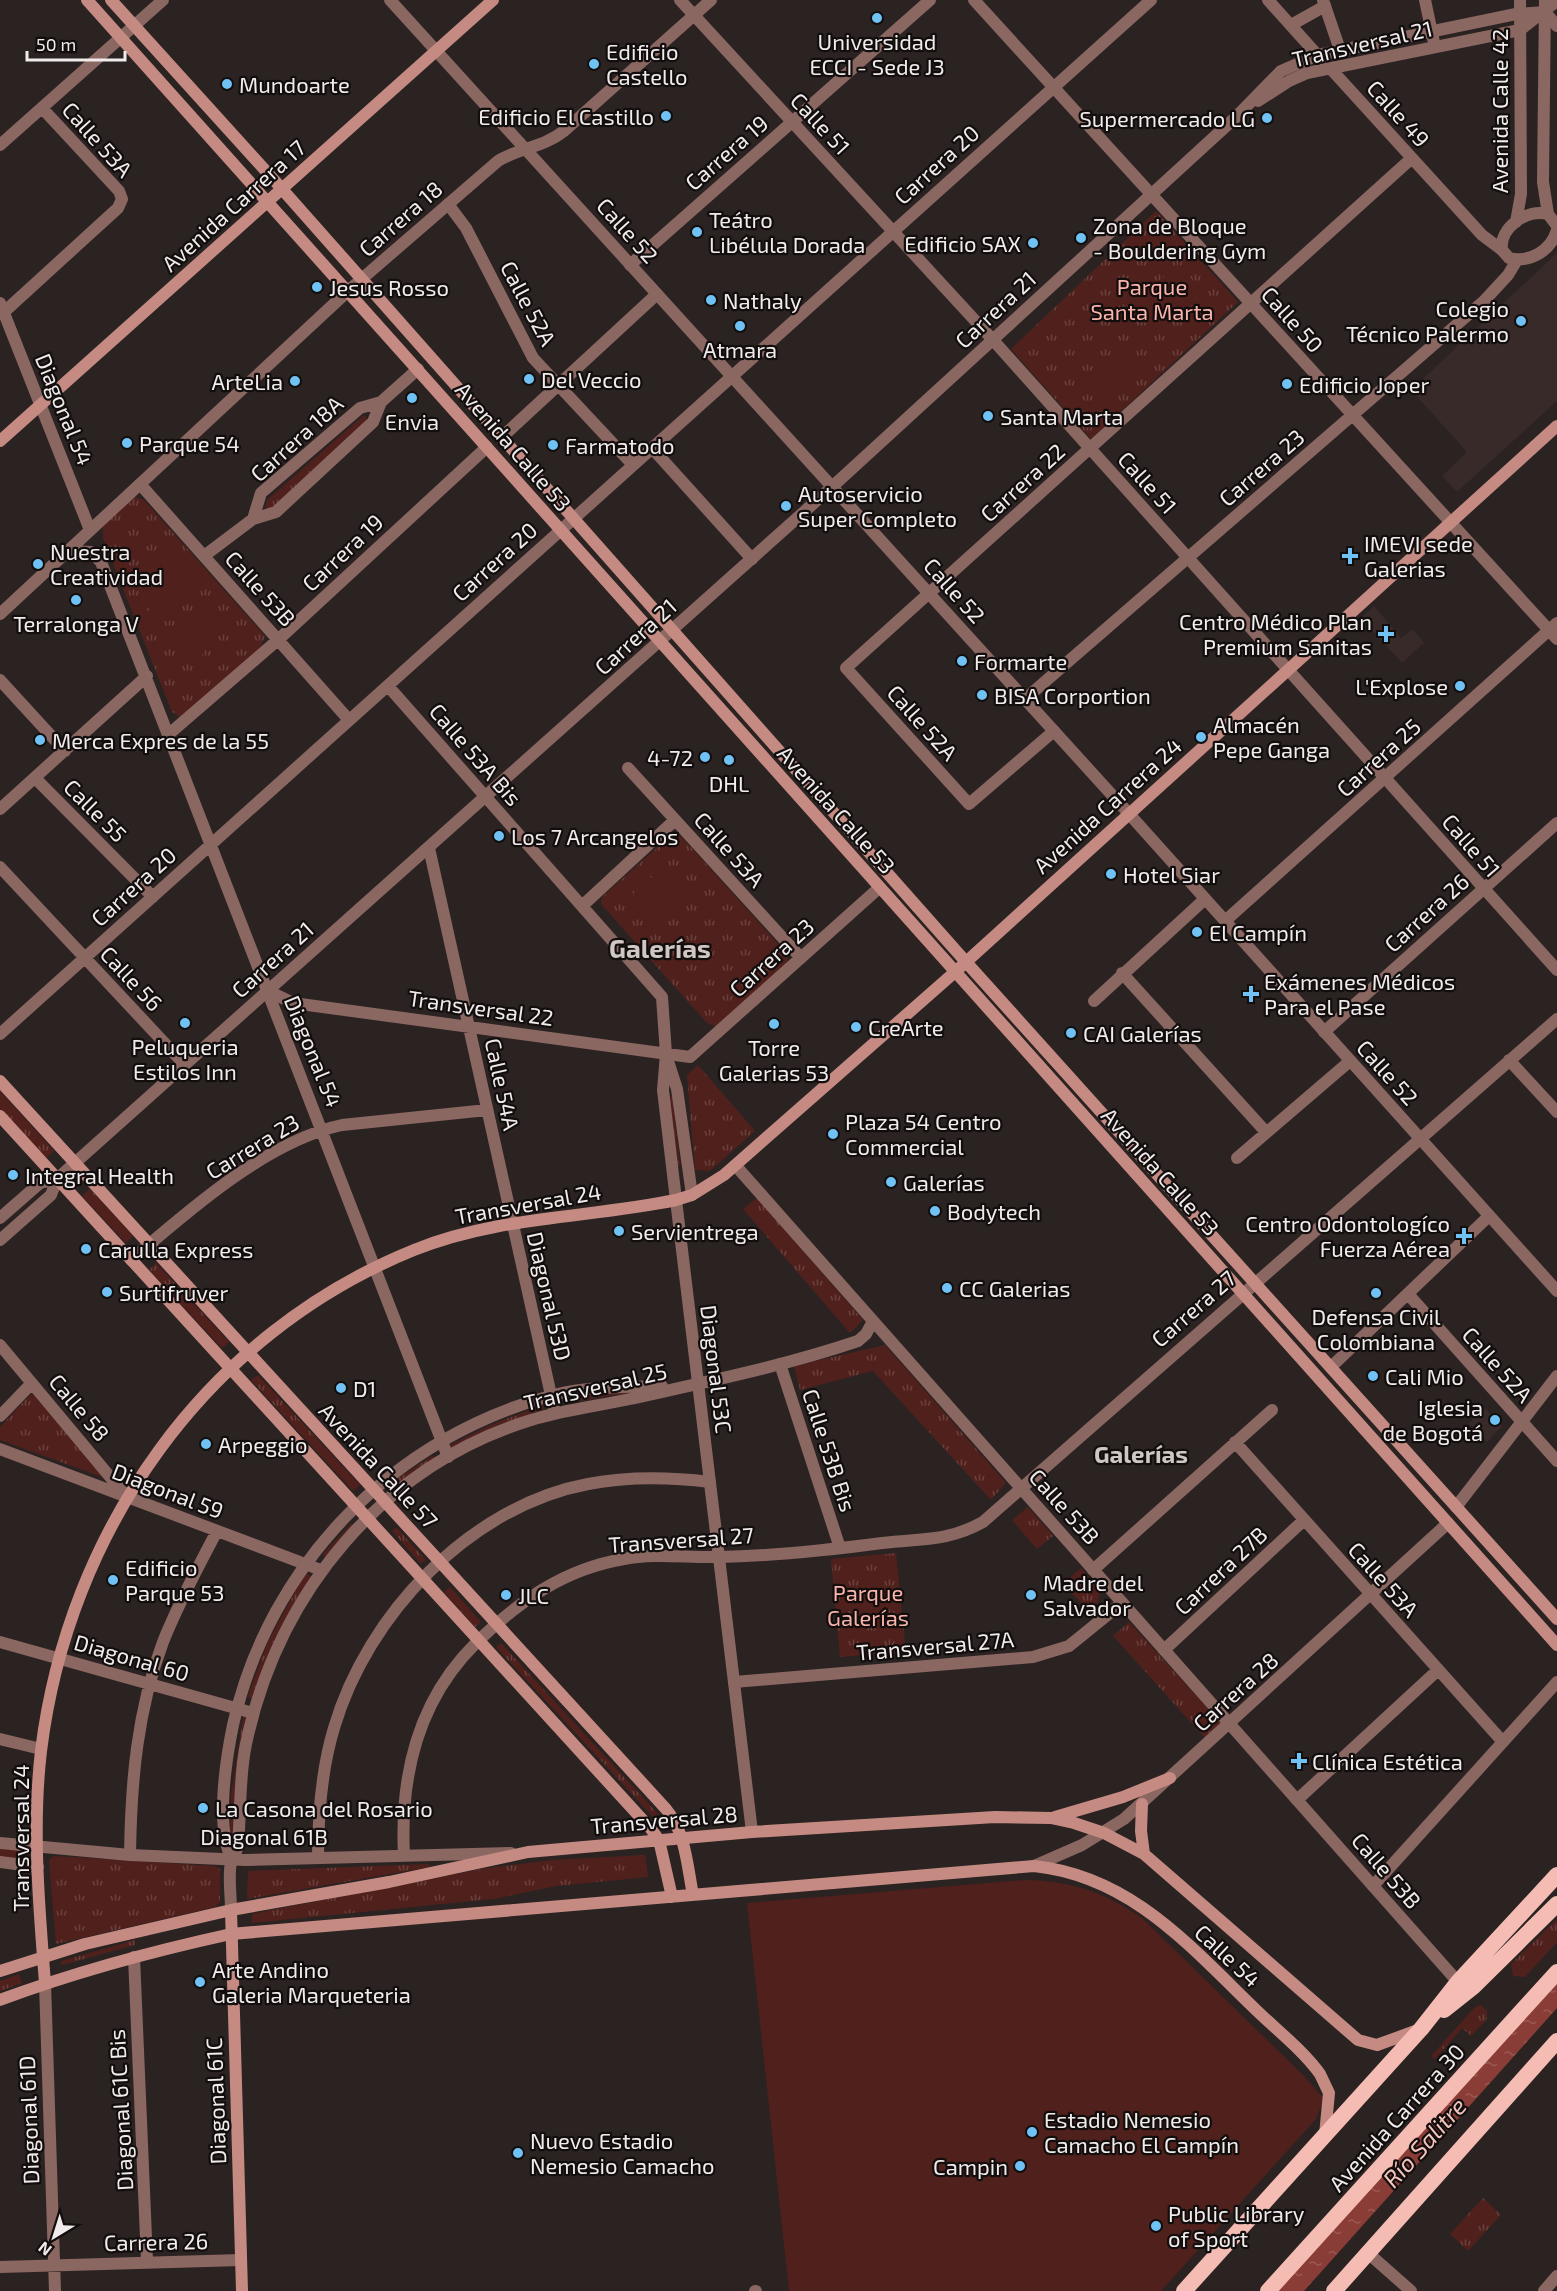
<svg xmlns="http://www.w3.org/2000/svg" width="1557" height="2291" viewBox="0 0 1557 2291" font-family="'Exo 2',sans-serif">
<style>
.built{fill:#382a28}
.grass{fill:url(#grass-tufts)}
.pitch{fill:#50201c}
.water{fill:url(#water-ripples)}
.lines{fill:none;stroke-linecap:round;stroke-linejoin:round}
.minor{stroke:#8b6762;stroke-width:12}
.tertiary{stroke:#8b6762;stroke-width:12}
.secondary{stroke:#c58b83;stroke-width:12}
.trunk{stroke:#f5bcb4;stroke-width:16}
.poi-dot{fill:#70c2f4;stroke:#110e0d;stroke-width:2}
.labels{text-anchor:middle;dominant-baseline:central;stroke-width:4.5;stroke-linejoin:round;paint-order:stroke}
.poi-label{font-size:22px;fill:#f1ebeb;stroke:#110e0d;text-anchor:start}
.street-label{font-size:22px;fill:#f1ebeb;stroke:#110e0d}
.park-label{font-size:22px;fill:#fab4ab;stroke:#110e0d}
.neighbourhood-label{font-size:24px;font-weight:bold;fill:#d0c6c4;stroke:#110e0d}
.water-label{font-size:24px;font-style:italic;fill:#f4c5bf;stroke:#110e0d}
.quarter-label{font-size:26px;font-weight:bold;fill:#d0c6c4;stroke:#110e0d}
</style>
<defs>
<pattern id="grass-tufts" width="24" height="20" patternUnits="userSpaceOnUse" patternTransform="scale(1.5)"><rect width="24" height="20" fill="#50201c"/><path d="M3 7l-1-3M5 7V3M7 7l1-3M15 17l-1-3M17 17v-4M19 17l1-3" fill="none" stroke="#6a413d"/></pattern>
<pattern id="water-ripples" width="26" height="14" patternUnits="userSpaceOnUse" patternTransform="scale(1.5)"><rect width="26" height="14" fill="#8a3d36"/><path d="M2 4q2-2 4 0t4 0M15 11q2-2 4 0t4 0" fill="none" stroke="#9b5953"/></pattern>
</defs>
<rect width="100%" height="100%" fill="#2b2322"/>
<!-- built -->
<path class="built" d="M1557,253V401L1457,492L1442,476L1467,452L1411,390Z
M1374,606L1401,638L1413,629L1424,643L1402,663L1361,618Z
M1485,1408L1502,1426L1487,1442L1469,1423Z"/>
<!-- grass -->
<path class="grass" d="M1156,211L1238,302L1091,439L1011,349Z
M364,415L368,420L271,509L265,508L267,500Z
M133,496L144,500L265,636L259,651L180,717L172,712L103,538V524Z
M671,835H680L788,955L787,966L718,1027L707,1023L601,904L602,897Z
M698,1065L755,1131L710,1171L695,1170L687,1075Z
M0,1091L54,1151L44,1160L0,1111Z
M672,1096L680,1166H676L668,1097Z
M90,1189L133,1236L126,1243L82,1196Z
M757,1198L863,1320L850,1333L743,1209Z
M156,1263L229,1342L222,1348L149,1270Z
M885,1345L1006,1483L991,1500L873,1371L800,1390L794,1366Z
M258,1375L360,1485L353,1491L251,1380Z
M614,1391H661L614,1395L574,1402L571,1400Z
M32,1393L105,1478L0,1440V1427Z
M543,1405L544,1409L490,1429L453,1449L450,1448V1445L488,1426Z
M432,1456L436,1457L435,1460L396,1486L394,1484V1481Z
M1028,1507L1053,1536L1037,1549L1012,1520Z
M352,1523L353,1528L325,1558L323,1554Z
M396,1527L426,1560L421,1564L392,1531Z
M896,1553L906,1652L840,1657L831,1559Z
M1081,1568L1100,1590L1098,1602L1089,1611L1063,1584Z
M305,1573L313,1577L255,1698L252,1700L248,1696L267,1644Z
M450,1587L481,1622L475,1627L444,1592Z
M1129,1622L1222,1724L1206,1739L1113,1636Z
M501,1643L658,1814L654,1818L496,1647Z
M244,1712L250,1714L234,1851H230L231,1796Z
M0,1848L25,1851L26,1862L0,1858Z
M645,1855L648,1877L556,1886L493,1899L252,1923V1914L481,1869L552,1860Z
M54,1856L215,1866L220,1869V1902L215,1907L56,1944L49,1860Z
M429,1864L430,1867L247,1899L248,1871Z
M1557,1919V1942L1525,1977L1513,1976L1511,1964Z
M135,1940V1945L62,1965L61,1961Z
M19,1974L22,1983L0,1991V1981Z
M1480,2005L1487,2010V2019L1471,2036L1462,2028L1435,2059L1431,2056L1475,2007Z
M1483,2198L1501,2215L1468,2251L1450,2234Z"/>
<!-- pitch -->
<path class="pitch" d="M1179,264L1201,290L1157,327L1135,301Z
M1117,350L1136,371L1099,403L1080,381Z
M169,555L200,577L168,623L137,600Z
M204,604L227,622L195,664L171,646Z
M665,865L686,888L654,917L633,894Z
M1025,1880C1070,1881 1106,1892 1143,1919L1305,2077L1324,2099L1316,2119L1161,2291H789L747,1903Z"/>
<!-- water -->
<path class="water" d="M1557,1978V2008L1304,2291H1272Z"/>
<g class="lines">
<!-- minor -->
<path class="minor" d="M974,0L1557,639
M1323,0L1340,50
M1425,0L1435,47
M1545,12L1557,26
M1330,68L1482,235L1502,250
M0,145L163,0
M448,204L466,228L533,358L633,465
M630,265L930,0
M0,303L90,530
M4,312L118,208L122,199L119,191L42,108
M501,438L657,294
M652,448L752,559
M140,484L349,720
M253,519L261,493L360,408L381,402
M69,551L91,552L101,562L448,1457
M204,556L253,519L276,512L373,422L381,402L418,369
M0,680L65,751
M388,686L662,997L666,1054L663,1090L676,1200
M1025,699L1484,301L1508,275L1517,260
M1054,731L969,804L846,668L1412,158
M169,734L279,639L487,447
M628,768L801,958
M35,778L153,897
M0,809L147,676
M429,848L555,1413
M0,867L185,1065
M582,906L675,820
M1225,921L1557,623
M1122,973L1265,1131
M268,991L293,1003L690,1057L879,888
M1094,1001L1205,899
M1324,1032L1557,823
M0,1034L1151,0
M1509,1060L1557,1112
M668,1061L677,1089L692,1195
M1237,1158L1350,1061
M131,1260C189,1210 267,1141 342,1125L487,1110
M1408,1294L1557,1461
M0,1345L126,1496
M780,1364L840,1548
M1331,1367L1489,1216
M0,1416L32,1383
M1235,1442L1503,1742
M0,1449L321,1570
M1093,1570L1272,1410
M0,1642L253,1713
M1164,1650L1304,1520
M734,1682L1033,1657L1069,1646L1122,1603
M0,1739L41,1749
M1297,1800L1438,1670
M130,1855C131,1782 137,1711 163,1642C178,1604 198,1567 217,1531
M404,1855C400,1776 418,1700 476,1643C519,1601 564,1569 624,1559C655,1553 688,1558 719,1557C773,1556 829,1550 882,1543C922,1538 947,1542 983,1522L1557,1019
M318,1858C318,1814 321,1771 334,1728C367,1615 470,1506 588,1484C630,1476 669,1477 710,1482
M1373,1886L1557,1682
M134,1957L147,2261
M45,1983L55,2291
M1368,2253L1411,2291
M0,2267L241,2260
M755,2291H756
M1544,2291L1557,2276"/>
<!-- tertiary -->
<path class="tertiary" d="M390,0L1122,806L1557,1291
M680,0L993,340L1557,970
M1268,0L1321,59
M1545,0L1543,182L1548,214
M1291,25L1325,6
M1258,101L1289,81L1307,73L1520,30L1557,1
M1516,222L1521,194L1520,0
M1557,226L1548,214C1527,208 1499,228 1502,250L1509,258C1530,263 1551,251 1557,230
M0,614L349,290L498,161C519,148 544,147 564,131L711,0
M736,1166L1458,1982
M676,1200L752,1832
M0,1218L40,1183L57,1179
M0,1240L51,1195L57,1179L86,1153L833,486L1236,117L1281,71L1318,55L1516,14L1545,12
M1456,1507L1557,1376
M0,1843L130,1855L245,1860L511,1853
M232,1859C215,1828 226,1759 233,1725C269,1565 394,1436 554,1395C589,1386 627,1387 662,1386
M0,1862L38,1867
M1034,1866L1082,1845L1124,1819L1448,1523
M231,1910C231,1894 228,1877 231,1862C233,1855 238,1851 238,1844C241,1810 239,1777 246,1744C278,1593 382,1466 531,1420C563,1410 597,1406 630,1399C706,1382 784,1366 858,1341L866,1334L873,1321"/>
<!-- secondary -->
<path class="secondary" d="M87,0L1557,1645
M111,0L274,180L966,962L1557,1619
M0,441L493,0
M0,1081L666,1809C686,1833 687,1865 693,1895
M0,1116L651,1829L659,1840L672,1897
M1142,1804L1141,1831L1144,1854
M1055,1817L1123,1797L1170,1778
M231,1910L242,2291
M0,1971L85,1944L231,1910L389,1882L528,1852L752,1832L995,1817L1051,1818L1074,1823L1104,1833L1144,1854L1358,2040L1377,2045L1418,2030
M45,1983C39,1906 32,1828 41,1751C68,1531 206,1334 414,1250C498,1216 589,1218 676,1200L692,1195L724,1175L955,972L1557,426
M0,2000C75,1972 153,1951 231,1934L1034,1866C1129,1876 1187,1943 1252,2006C1274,2028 1302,2049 1320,2074L1329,2093L1325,2135"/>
<!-- trunk -->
<path class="trunk" d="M1444,2010L1473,1987L1557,1904
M1184,2291L1421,2029L1458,1982L1557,1875
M1268,2291L1557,1972
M1334,2291L1557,2041"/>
</g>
<!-- markers -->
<g class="poi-dot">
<circle cx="877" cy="18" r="6"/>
<circle cx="594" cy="64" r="6"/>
<circle cx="227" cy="84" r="6"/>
<circle cx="666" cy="116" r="6"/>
<circle cx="1267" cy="118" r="6"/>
<circle cx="697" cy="232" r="6"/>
<circle cx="1081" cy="238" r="6"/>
<circle cx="1033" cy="243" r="6"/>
<circle cx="317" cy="287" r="6"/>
<circle cx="711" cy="300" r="6"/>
<circle cx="1521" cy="321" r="6"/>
<circle cx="740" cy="326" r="6"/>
<circle cx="529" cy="379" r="6"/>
<circle cx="295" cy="381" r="6"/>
<circle cx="1287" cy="384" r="6"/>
<circle cx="412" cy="398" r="6"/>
<circle cx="988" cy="416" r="6"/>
<circle cx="127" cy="443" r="6"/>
<circle cx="553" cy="445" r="6"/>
<circle cx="786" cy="506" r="6"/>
<path d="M1347 547h6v6h6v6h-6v6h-6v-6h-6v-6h6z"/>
<circle cx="38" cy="564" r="6"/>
<circle cx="76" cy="600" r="6"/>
<path d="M1383 625h6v6h6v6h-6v6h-6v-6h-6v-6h6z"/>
<circle cx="962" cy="661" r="6"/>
<circle cx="1460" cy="686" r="6"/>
<circle cx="982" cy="695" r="6"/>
<circle cx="1201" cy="737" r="6"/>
<circle cx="40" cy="740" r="6"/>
<circle cx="705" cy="757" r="6"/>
<circle cx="729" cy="760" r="6"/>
<circle cx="499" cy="836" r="6"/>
<circle cx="1111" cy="874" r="6"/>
<circle cx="1197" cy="932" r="6"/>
<path d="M1248 985h6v6h6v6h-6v6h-6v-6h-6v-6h6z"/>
<circle cx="185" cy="1023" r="6"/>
<circle cx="774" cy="1024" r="6"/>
<circle cx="856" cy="1027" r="6"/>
<circle cx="1071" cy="1033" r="6"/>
<circle cx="833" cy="1134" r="6"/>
<circle cx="13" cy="1175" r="6"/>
<circle cx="891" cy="1182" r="6"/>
<circle cx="935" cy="1211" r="6"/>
<circle cx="619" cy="1231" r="6"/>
<path d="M1461 1227h6v6h6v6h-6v6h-6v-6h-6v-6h6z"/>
<circle cx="86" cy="1249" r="6"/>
<circle cx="947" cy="1288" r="6"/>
<circle cx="107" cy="1292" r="6"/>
<circle cx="1376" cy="1293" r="6"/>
<circle cx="1373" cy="1376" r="6"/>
<circle cx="341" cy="1388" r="6"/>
<circle cx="1495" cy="1420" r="6"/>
<circle cx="206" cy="1444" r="6"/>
<circle cx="113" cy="1580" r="6"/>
<circle cx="506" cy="1595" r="6"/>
<circle cx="1031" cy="1595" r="6"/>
<path d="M1296 1752h6v6h6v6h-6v6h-6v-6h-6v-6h6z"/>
<circle cx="203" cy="1808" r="6"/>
<circle cx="200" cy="1982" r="6"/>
<circle cx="1032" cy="2132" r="6"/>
<circle cx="518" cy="2153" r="6"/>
<circle cx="1020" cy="2166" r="6"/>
<circle cx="1156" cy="2226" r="6"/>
</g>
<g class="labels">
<!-- poi labels -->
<g class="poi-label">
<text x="877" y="41" text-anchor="middle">Universidad<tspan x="877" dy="25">ECCI - Sede J3</tspan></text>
<text x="606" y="51">Edificio<tspan x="606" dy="25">Castello</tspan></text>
<text x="239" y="84">Mundoarte</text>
<text x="654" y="116" text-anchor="end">Edificio El Castillo</text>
<text x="1255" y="118" text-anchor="end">Supermercado LG</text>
<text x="709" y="219">Teátro<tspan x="709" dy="25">Libélula Dorada</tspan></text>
<text x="1093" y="225">Zona de Bloque<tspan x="1093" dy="25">- Bouldering Gym</tspan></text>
<text x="1021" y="243" text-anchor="end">Edificio SAX</text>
<text x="329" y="287">Jesus Rosso</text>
<text x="723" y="300">Nathaly</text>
<text x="1509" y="308" text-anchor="end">Colegio<tspan x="1509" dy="25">Técnico Palermo</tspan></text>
<text x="740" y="349" text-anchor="middle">Atmara</text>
<text x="541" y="379">Del Veccio</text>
<text x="283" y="381" text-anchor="end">ArteLia</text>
<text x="1299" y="384">Edificio Joper</text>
<text x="1000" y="416">Santa Marta</text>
<text x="412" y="421" text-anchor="middle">Envia</text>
<text x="139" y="443">Parque 54</text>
<text x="565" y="445">Farmatodo</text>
<text x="798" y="493">Autoservicio<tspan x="798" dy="25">Super Completo</tspan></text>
<text x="1364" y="543">IMEVI sede<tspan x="1364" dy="25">Galerias</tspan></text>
<text x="50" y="551">Nuestra<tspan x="50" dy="25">Creatividad</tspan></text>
<text x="1372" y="621" text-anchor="end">Centro Médico Plan<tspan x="1372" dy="25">Premium Sanitas</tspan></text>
<text x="76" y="623" text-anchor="middle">Terralonga V</text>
<text x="974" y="661">Formarte</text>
<text x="1448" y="686" text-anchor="end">L'Explose</text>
<text x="994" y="695">BISA Corportion</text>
<text x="1213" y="724">Almacén<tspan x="1213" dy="25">Pepe Ganga</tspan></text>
<text x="52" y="740">Merca Expres de la 55</text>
<text x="693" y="757" text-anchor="end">4-72</text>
<text x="729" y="783" text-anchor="middle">DHL</text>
<text x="511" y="836">Los 7 Arcangelos</text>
<text x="1123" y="874">Hotel Siar</text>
<text x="1209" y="932">El Campín</text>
<text x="1264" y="981">Exámenes Médicos<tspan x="1264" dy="25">Para el Pase</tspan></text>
<text x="868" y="1027">CreArte</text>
<text x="1083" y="1033">CAI Galerías</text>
<text x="185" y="1046" text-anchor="middle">Peluqueria<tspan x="185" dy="25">Estilos Inn</tspan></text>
<text x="774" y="1047" text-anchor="middle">Torre<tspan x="774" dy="25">Galerias 53</tspan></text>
<text x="845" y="1121">Plaza 54 Centro<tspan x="845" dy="25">Commercial</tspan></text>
<text x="25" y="1175">Integral Health</text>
<text x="903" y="1182">Galerías</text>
<text x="947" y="1211">Bodytech</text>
<text x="1450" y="1223" text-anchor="end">Centro Odontologíco<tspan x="1450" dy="25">Fuerza Aérea</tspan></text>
<text x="631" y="1231">Servientrega</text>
<text x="98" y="1249">Carulla Express</text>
<text x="959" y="1288">CC Galerias</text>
<text x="119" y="1292">Surtifruver</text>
<text x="1376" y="1316" text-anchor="middle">Defensa Civil<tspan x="1376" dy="25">Colombiana</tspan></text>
<text x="1385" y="1376">Cali Mio</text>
<text x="353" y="1388">D1</text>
<text x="1483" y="1407" text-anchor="end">Iglesia<tspan x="1483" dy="25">de Bogotá</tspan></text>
<text x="218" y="1444">Arpeggio</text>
<text x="125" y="1567">Edificio<tspan x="125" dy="25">Parque 53</tspan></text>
<text x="1043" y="1582">Madre del<tspan x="1043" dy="25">Salvador</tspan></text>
<text x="518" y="1595">JLC</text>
<text x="1312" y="1761">Clínica Estética</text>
<text x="215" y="1808">La Casona del Rosario</text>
<text x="212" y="1969">Arte Andino<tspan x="212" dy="25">Galeria Marqueteria</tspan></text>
<text x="1044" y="2119">Estadio Nemesio<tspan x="1044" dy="25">Camacho El Campín</tspan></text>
<text x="530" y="2140">Nuevo Estadio<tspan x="530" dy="25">Nemesio Camacho</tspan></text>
<text x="1008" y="2166" text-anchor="end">Campin</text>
<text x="1168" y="2213">Public Library<tspan x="1168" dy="25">of Sport</tspan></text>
</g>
<!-- street labels -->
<g class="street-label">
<text transform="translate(1362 43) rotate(-13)">Transversal 21</text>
<text transform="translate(1499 111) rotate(-90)">Avenida Calle 42</text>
<text transform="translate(1399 113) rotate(48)">Calle 49</text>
<text transform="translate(821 123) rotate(47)">Calle 51</text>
<text transform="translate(98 139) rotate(48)">Calle 53A</text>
<text transform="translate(726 152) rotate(-41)">Carrera 19</text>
<text transform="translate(936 164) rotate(-42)">Carrera 20</text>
<text transform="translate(233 205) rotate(-42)">Avenida Carrera 17</text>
<text transform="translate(400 218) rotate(-41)">Carrera 18</text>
<text transform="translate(628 230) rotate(48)">Calle 52</text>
<text transform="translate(529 303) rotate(62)">Calle 52A</text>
<text transform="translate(995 309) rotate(-43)">Carrera 21</text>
<text transform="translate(1293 319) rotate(48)">Calle 50</text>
<text transform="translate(65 409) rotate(68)">Diagonal 54</text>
<text transform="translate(296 438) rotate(-42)">Carrera 18A</text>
<text transform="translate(514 446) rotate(49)">Avenida Calle 53</text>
<text transform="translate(1261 467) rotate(-41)">Carrera 23</text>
<text transform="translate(1022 482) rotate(-42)">Carrera 22</text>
<text transform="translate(1148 482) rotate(48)">Calle 51</text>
<text transform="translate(342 552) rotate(-43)">Carrera 19</text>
<text transform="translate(494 561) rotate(-42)">Carrera 20</text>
<text transform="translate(261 588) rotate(48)">Calle 53B</text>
<text transform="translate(955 590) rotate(48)">Calle 52</text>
<text transform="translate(635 636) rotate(-42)">Carrera 21</text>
<text transform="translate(923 722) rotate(48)">Calle 52A</text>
<text transform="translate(476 754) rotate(49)">Calle 53A Bis</text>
<text transform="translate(1378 757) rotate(-42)">Carrera 25</text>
<text transform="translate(1107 805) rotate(-42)">Avenida Carrera 24</text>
<text transform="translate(837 809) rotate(48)">Avenida Calle 53</text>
<text transform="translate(96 810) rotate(45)">Calle 55</text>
<text transform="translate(1472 845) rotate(49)">Calle 51</text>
<text transform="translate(730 849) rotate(48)">Calle 53A</text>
<text transform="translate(133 886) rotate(-42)">Carrera 20</text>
<text transform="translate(1426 912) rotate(-42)">Carrera 26</text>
<text transform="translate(771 957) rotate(-42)">Carrera 23</text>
<text transform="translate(272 959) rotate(-42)">Carrera 21</text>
<text transform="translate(132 978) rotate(47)">Calle 56</text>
<text transform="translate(481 1007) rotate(8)">Transversal 22</text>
<text transform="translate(314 1051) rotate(68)">Diagonal 54</text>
<text transform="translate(1388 1072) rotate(48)">Calle 52</text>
<text transform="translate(503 1084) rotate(78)">Calle 54A</text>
<text transform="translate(252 1146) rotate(-31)">Carrera 23</text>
<text transform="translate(1161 1171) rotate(48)">Avenida Calle 53</text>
<text transform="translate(528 1203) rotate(-10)">Transversal 24</text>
<text transform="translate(550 1296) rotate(77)">Diagonal 53D</text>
<text transform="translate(1193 1308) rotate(-41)">Carrera 27</text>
<text transform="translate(1498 1364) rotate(48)">Calle 52A</text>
<text transform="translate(717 1369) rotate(83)">Diagonal 53C</text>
<text transform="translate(595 1386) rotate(-13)">Transversal 25</text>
<text transform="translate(80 1407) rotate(50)">Calle 58</text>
<text transform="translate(830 1450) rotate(72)">Calle 53B Bis</text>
<text transform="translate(379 1465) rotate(47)">Avenida Calle 57</text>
<text transform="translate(168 1490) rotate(21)">Diagonal 59</text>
<text transform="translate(1065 1506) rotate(48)">Calle 53B</text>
<text transform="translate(681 1539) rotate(-4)">Transversal 27</text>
<text transform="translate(1220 1570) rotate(-43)">Carrera 27B</text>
<text transform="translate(1384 1579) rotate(48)">Calle 53A</text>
<text transform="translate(935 1645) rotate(-5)">Transversal 27A</text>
<text transform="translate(132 1657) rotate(16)">Diagonal 60</text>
<text transform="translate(1235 1691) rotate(-42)">Carrera 28</text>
<text transform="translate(664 1819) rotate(-5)">Transversal 28</text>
<text x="264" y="1836">Diagonal 61B</text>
<text transform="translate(20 1838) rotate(-90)">Transversal 24</text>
<text transform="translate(1387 1870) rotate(49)">Calle 53B</text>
<text transform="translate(1228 1955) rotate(43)">Calle 54</text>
<text transform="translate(215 2101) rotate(-92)">Diagonal 61C</text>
<text transform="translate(120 2110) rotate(-93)">Diagonal 61C Bis</text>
<text transform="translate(1396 2117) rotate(-48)">Avenida Carrera 30</text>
<text transform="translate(28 2120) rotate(-92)">Diagonal 61D</text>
<text transform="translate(156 2241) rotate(-1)">Carrera 26</text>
</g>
<!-- park labels -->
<g class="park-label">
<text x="1152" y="286">Parque<tspan x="1152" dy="25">Santa Marta</tspan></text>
<text x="868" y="1592">Parque<tspan x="868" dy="25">Galerías</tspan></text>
</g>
<!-- neighbourhood labels -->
<g class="neighbourhood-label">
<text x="1141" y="1453">Galerías</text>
</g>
<!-- water labels -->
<g class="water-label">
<text transform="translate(1424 2142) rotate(-48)">Río Salitre</text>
</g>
<!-- quarter labels -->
<g class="quarter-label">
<text x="660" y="947">Galerías</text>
</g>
</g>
<!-- north arrow -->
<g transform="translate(54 2237) rotate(218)" stroke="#110e0d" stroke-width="4.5" paint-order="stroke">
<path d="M0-4.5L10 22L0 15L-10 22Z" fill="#f1ebeb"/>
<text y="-9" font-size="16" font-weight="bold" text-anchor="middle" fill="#f1ebeb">N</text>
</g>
<!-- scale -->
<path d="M27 51v9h98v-9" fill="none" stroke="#f1ebeb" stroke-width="3"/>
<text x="36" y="51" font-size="18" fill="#f1ebeb" stroke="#110e0d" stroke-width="4.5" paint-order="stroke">50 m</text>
</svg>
